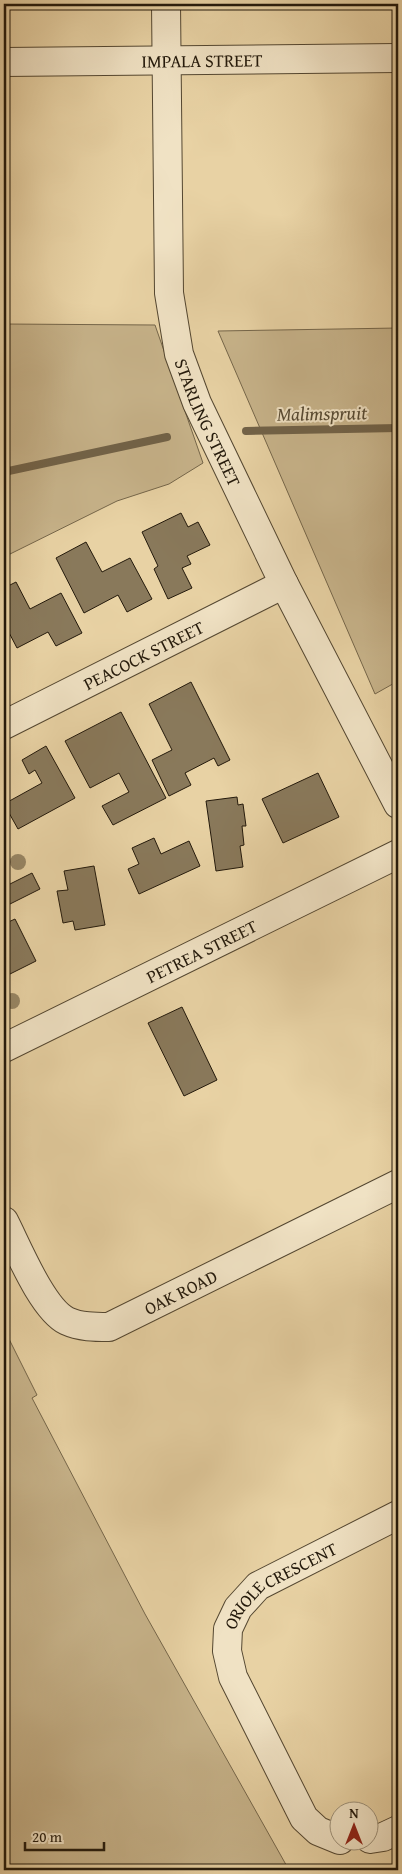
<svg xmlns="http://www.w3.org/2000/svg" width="402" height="1874" viewBox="0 0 402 1874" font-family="'Gentium Book Plus',serif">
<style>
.green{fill:#c7b38a;stroke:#75664a}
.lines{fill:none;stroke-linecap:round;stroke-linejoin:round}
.stream{stroke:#716248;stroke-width:8}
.building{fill:#89795b;stroke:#23190b}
.minor-casing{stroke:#544731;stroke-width:30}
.minor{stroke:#f0e2c4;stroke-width:28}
.tree{fill:#978665}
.labels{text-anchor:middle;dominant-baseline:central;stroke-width:4;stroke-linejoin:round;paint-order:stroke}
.street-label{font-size:18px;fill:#23190b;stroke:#f0e2c4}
.water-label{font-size:19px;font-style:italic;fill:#574a33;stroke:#f0e2c4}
</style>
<rect width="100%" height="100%" fill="#e8d2a4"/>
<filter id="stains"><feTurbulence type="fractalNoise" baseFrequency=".004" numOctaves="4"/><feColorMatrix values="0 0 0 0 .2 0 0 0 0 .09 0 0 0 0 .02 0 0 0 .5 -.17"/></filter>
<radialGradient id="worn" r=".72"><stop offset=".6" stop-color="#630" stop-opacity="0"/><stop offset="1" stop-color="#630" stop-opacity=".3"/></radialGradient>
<!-- green -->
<path class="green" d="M4,324L155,325L203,463L169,484L117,501L4,557Z
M398,328V681L375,694L218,331Z
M4,1329L37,1395L32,1398L145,1614L289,1870H4Z"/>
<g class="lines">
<!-- stream -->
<path class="stream" d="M246,431L398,428
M4,472L167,437"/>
</g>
<!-- building -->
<path class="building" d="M181,513L188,527L198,522L210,545L187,556L191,564L182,568L192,588L168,599L154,569L158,566L142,532Z
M86,542L102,572L130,558L152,599L127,612L118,595L84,613L56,558Z
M16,582L30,609L61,593L82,633L56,646L48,632L17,648L4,623V588Z
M191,682L230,760L218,766L214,758L185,773L191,785L169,796L152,760L172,750L149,704Z
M121,712L166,798L113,825L102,806L129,792L119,773L90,788L65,741Z
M46,746L75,798L18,829L4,804L42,783L35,770L29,774L22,760Z
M318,773L339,817L283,843L262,799Z
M237,797L238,805L243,804L246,826H242L244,845L240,846L243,867L216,871L206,801Z
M154,838L161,854L189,841L200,866L139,894L128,869L139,864L132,848Z
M94,866L105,925L75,930L73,921L63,923L57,891L68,890L64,871Z
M32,873L40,889L4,907V887Z
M15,919L36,961L8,975L4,966V924Z
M182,1007L217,1080L184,1096L148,1023Z"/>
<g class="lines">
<!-- minor casing -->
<g class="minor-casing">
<g id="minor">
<path id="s1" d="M166,4L169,293L179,354L197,403L284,584L398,804"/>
<path id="s2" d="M4,62L398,58"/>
<path id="s3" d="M4,725L284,584"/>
<path id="s4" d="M4,1048L398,854"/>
<path id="s5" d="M4,1221C17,1246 42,1309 67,1321C80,1327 95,1327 109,1327L398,1184"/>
<path d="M370,1839L383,1837L398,1830"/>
<path id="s6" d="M340,1840L318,1831L304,1818L233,1677L227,1651L228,1629L238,1608L258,1586L398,1515"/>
</g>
</g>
<!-- minor -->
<use href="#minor" class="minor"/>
</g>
<!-- trees -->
<g class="tree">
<circle cx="18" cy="862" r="8"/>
<circle cx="12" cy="1001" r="8"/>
</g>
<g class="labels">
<!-- street labels -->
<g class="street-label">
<text stroke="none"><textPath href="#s2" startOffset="198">IMPALA STREET</textPath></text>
<text stroke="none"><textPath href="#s1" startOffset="425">STARLING STREET</textPath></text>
<text stroke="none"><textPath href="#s3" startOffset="156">PEACOCK STREET</textPath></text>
<text stroke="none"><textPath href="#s4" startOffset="220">PETREA STREET</textPath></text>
<text stroke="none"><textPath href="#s5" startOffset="242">OAK ROAD</textPath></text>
<text stroke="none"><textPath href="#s6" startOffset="320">ORIOLE CRESCENT</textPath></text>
</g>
<!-- water labels -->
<g class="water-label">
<text transform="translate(322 413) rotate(-1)">Malimspruit</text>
</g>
</g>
<!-- margin -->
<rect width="402" height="1874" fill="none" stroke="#e8d2a4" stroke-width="20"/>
<rect x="5" y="5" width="392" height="1864" fill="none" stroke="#23190b" stroke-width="2.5"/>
<rect x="10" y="10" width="382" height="1854" fill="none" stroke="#23190b"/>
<!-- north arrow -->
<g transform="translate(354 1826)"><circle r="24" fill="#f0e2c4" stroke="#9e927a"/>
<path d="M0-4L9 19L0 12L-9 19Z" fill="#8f2418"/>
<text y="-8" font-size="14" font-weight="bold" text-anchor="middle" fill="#23190b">N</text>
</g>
<!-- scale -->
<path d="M25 1842v8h79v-8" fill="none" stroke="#23190b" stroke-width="2.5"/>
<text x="32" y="1842" font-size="15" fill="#23190b" stroke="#f0e2c4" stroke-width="4" paint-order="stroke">20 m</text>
<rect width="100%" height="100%" filter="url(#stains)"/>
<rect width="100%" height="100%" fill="url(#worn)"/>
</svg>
